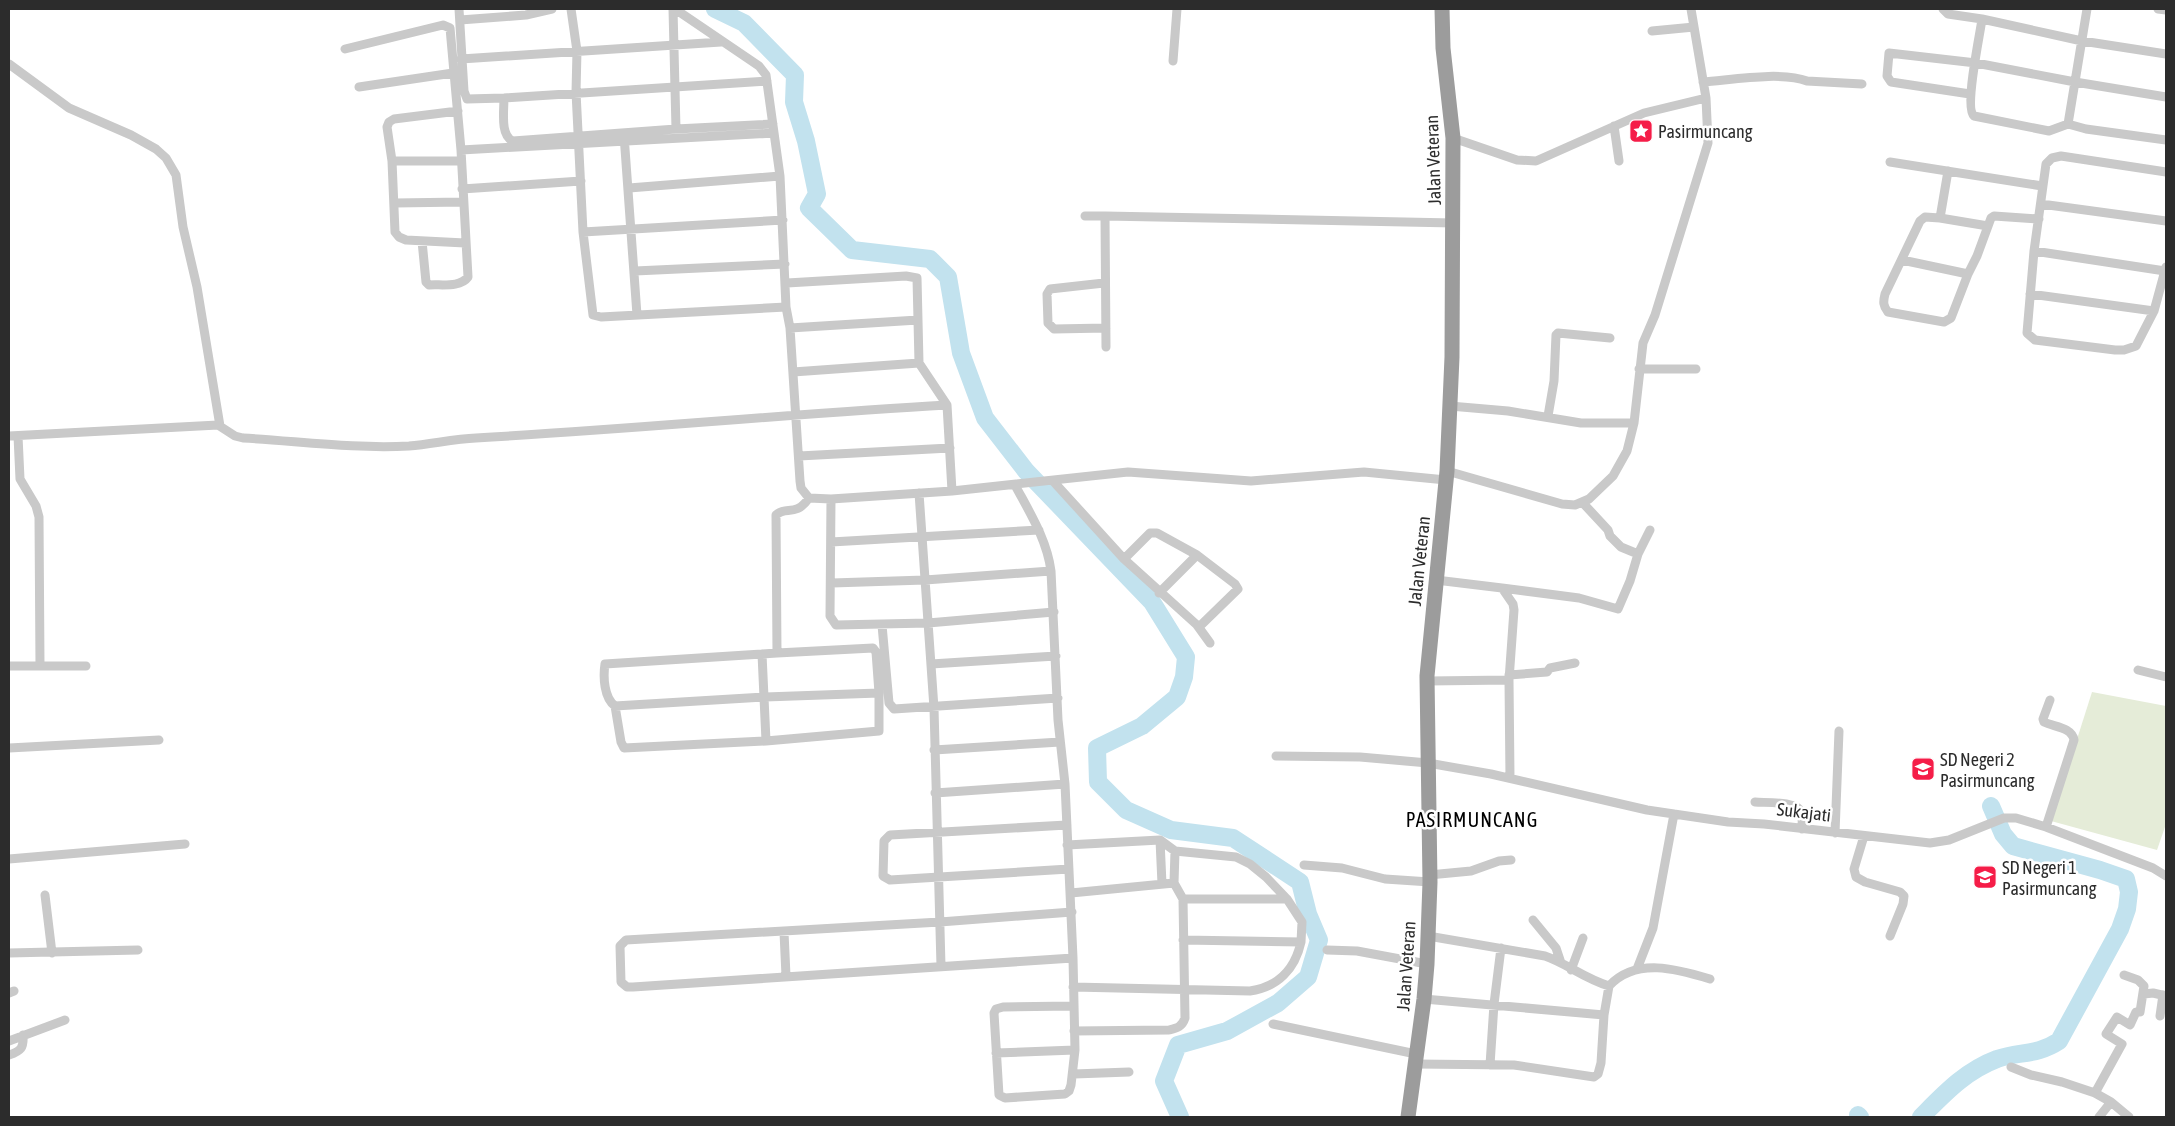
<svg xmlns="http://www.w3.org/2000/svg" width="2175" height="1126" viewBox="0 0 2175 1126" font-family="'Asap Condensed',sans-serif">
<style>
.green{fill:#e5ecd8}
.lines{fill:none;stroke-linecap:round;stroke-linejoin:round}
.river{stroke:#c2e2ee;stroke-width:18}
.minor{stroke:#c9c9c9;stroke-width:9}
.trunk{stroke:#9c9c9c;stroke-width:15}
.labels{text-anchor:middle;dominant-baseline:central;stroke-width:5;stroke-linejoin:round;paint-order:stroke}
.poi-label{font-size:18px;fill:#2c2c2c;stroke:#fff;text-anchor:start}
.street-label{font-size:18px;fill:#2c2c2c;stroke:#fff}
.quarter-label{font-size:20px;letter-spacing:1px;fill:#000;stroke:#fff}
</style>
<rect width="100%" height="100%" fill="#fff"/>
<!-- green -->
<path class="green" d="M2092,692L2166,706V824L2157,850L2051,821Z"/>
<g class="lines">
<!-- river -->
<path class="river" d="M715,9L744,23L795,75L794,102L806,141L817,194L809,208L852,250L930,259L948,277L961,353L985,418L1026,471L1152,602L1186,657L1184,677L1177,697L1142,726L1097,748L1098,782L1126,810L1171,830L1233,838L1300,882L1308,914L1319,940L1308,977L1278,1003L1227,1031L1178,1045L1164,1081L1180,1117
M1858,1115L1860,1117
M1921,1117C1944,1094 1965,1071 1997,1059C2020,1051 2036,1056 2059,1041L2120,929L2127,909L2129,892L2126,879L2100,870L2013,846L2003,834L1991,806"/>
<!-- minor -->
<path class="minor" d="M459,9L464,91L467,99L504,98L767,81
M571,9L577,51L576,92L583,232L593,315L601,317L786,307
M673,9L676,129
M675,9L759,66L766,75L780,176L786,307L790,328L800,481L801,488L809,498L831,499L952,491L1128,472L1251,481L1364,472L1446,480
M1943,9L1948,14L1982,19L2082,41L2166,54
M2158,9L2166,10
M1982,19C1980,35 1964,108 1974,116L2049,131L2068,124L2086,129L2166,140
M460,20L526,15L552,9
M1652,31L1694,27
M345,49L443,25L450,28L461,150L468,277C460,288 441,284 429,285L426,282L422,241
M461,59L721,42
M1173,61L1177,9
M9,64L69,108L131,135L156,149L166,158L176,175L183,227L197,287L220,426
M1703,82C1731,80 1781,71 1807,81L1862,84
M359,87L453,73
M1970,94L1891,82L1887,76L1889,53L1976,63L2075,82L2166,97
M504,98C504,111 500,136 513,141L676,129L773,124
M458,111L394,119L389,122L387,127L392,161L395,232L399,237L406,240L465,243
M2068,124L2087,9
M1614,126L1619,161
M624,135L637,315
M1453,138L1517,160L1536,161L1644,113L1706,98
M461,150L774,133
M392,161H461
M1890,162L2042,186
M2166,172L2061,156L2052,158L2046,164L2034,251L2027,333L2035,340L2115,350H2124L2136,346L2154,311L2166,267
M629,188L780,176
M462,189L581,181
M395,203L463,202
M2041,204L2166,221
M1085,216H1105L1106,347
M1105,216L1454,223
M1940,218L1988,226
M583,232L783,220
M2034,251L2165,271
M1902,260L1968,274L1951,318L1944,322L1888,312C1883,306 1883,302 1885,294L1920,221L1925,217L1940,218L1948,171
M635,271L785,264
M1968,274L1977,256L1991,218L1994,216L2039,219
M787,283L906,276L917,278L919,363L947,405L952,491
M1104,283L1050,289L1047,294L1048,323L1054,329L1106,328
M2030,294L2154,311
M790,328L918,320
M1639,369H1696
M793,372L919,363
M1450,406L1508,411L1581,423H1634
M1548,416L1554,381L1556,335L1558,333L1610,338
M9,436L218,425L235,436L243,438C298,441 354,449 409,446C432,444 454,439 476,438C633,429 790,414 947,405
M18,436L20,479L36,506L39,517L40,666
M799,456L950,448
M1447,471L1562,504L1575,505L1589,499L1613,476L1627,451L1634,423L1643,343L1655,315L1708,143L1706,98L1691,9
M1053,481L1124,559L1197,625L1210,643
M1015,485C1030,513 1047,540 1051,571L1058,720L1065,784L1073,958L633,987H627L621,982L620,946L626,940L940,922L1072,912
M919,493L934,708L941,966
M831,499L830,616L836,625L928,623L1054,612
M1582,502L1608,530L1610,536L1621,547L1638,554
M831,542L1039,530
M1124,559L1150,533H1157L1197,555L1235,584L1238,589L1237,590L1199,627
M1436,580L1502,588L1513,604L1514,610L1509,680L1510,778
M832,583L925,580L1051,571
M1502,588L1579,598L1618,609L1630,581L1638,554L1650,530
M1159,593L1197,555
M882,625L889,703L894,709L1058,698
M762,654L605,664C603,677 604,698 615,706L621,742L624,748L766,741L879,731V693L876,652L873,648L777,653
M931,664L1056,656
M9,666H86
M2138,670L2166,677
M1509,675L1547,672L1550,668L1575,663
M1428,681L1509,680
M615,706L765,697L879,693
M766,741L762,654L777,653L776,515C786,505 795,518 809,498
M9,748L159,740
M934,750L1060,742
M1276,756L1360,757L1428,763L1491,774L1647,810L1728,822L1764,824L1930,843L1949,840L2004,818H2016L2046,827L2153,868L2166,876
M935,793L1065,784
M1755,802C1766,803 1797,801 1801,812C1803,817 1802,824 1802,829
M1067,825L890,835L884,841L883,876L890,880L1069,869
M2046,827L2074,740C2072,727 2054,727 2044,722L2043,719L2050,700
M1835,833L1839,731
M1864,836L1854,869L1856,877L1865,882L1900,892L1904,896L1903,904L1890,936
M1160,840L1162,884
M1067,845L1160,840L1175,851L1236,857L1250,864L1266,877L1287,899L1302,922L1301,942L1183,940
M9,859L185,844
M1304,865L1342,868L1385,879L1430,882
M1429,875L1471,871L1499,861L1511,860
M1174,883L1175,851
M1071,893L1174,883L1183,899L1185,1018C1182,1027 1177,1028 1169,1030L1074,1031
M45,895L52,953
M1183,899H1287
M1533,920L1556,948L1561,963
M784,932L786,976
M1428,936L1545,956C1568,964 1583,978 1609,986
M1327,950L1357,951L1427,964
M9,953L138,950
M1637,969L1653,928L1674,814
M1571,970L1583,938
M1073,987L1250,991C1278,987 1295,969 1301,942
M9,993L14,991
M2144,994L2153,993L2166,996
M1073,1006L1003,1007L996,1009L994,1013L999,1095L1005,1098L1065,1094L1069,1091L1071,1085L1075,1050
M1604,1015L1609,986C1636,957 1677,969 1710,979
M2160,1016L2163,995
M1273,1024L1416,1054
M9,1041L65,1020
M996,1053L1075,1050L1073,958
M9,1055C21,1051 24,1048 23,1035
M1415,1064L1514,1065L1594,1077L1598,1074L1601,1063L1604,1015L1424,999
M1490,1065L1494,1004L1501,948
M2011,1067L2031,1075L2062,1082L2095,1093L2111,1102L2129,1117
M1074,1074L1129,1072
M2095,1093L2122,1044L2106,1034L2117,1017L2130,1025L2136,1012H2140L2144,986L2138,980L2124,975
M2099,1117L2111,1102"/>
<!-- trunk -->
<path class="trunk" d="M1408,1117L1424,999L1427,964L1430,882L1427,676L1447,471L1452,357L1453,138L1443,48L1442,9"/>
</g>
<!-- icons -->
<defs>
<g id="sight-square" transform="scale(1.25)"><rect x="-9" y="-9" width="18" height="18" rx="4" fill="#f51d48" stroke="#fff"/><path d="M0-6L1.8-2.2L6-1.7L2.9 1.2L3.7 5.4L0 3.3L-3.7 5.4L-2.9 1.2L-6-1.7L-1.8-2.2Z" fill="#fff"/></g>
<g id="school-square" transform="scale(1.25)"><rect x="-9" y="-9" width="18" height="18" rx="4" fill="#f51d48" stroke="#fff"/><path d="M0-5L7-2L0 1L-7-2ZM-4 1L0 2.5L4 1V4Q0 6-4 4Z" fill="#fff"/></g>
</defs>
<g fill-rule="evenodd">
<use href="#sight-square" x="1641" y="131"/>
<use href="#school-square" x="1923" y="769"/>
<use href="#school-square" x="1985" y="877"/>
</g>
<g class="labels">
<!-- poi labels -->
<g class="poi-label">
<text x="1658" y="131">Pasirmuncang</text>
<text x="1940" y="759">SD Negeri 2<tspan x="1940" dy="21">Pasirmuncang</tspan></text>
<text x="2002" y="867">SD Negeri 1<tspan x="2002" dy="21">Pasirmuncang</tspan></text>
</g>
<!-- street labels -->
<g class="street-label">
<text transform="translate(1433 160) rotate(-92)">Jalan Veteran</text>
<text transform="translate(1419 561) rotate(-84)">Jalan Veteran</text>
<text transform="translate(1804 812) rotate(7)">Sukajati</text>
<text transform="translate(1406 966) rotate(-86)">Jalan Veteran</text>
</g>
<!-- quarter labels -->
<g class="quarter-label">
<text x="1472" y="819">PASIRMUNCANG</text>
</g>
</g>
<!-- border -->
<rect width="2175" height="1126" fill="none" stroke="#2c2c2c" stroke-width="20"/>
</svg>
